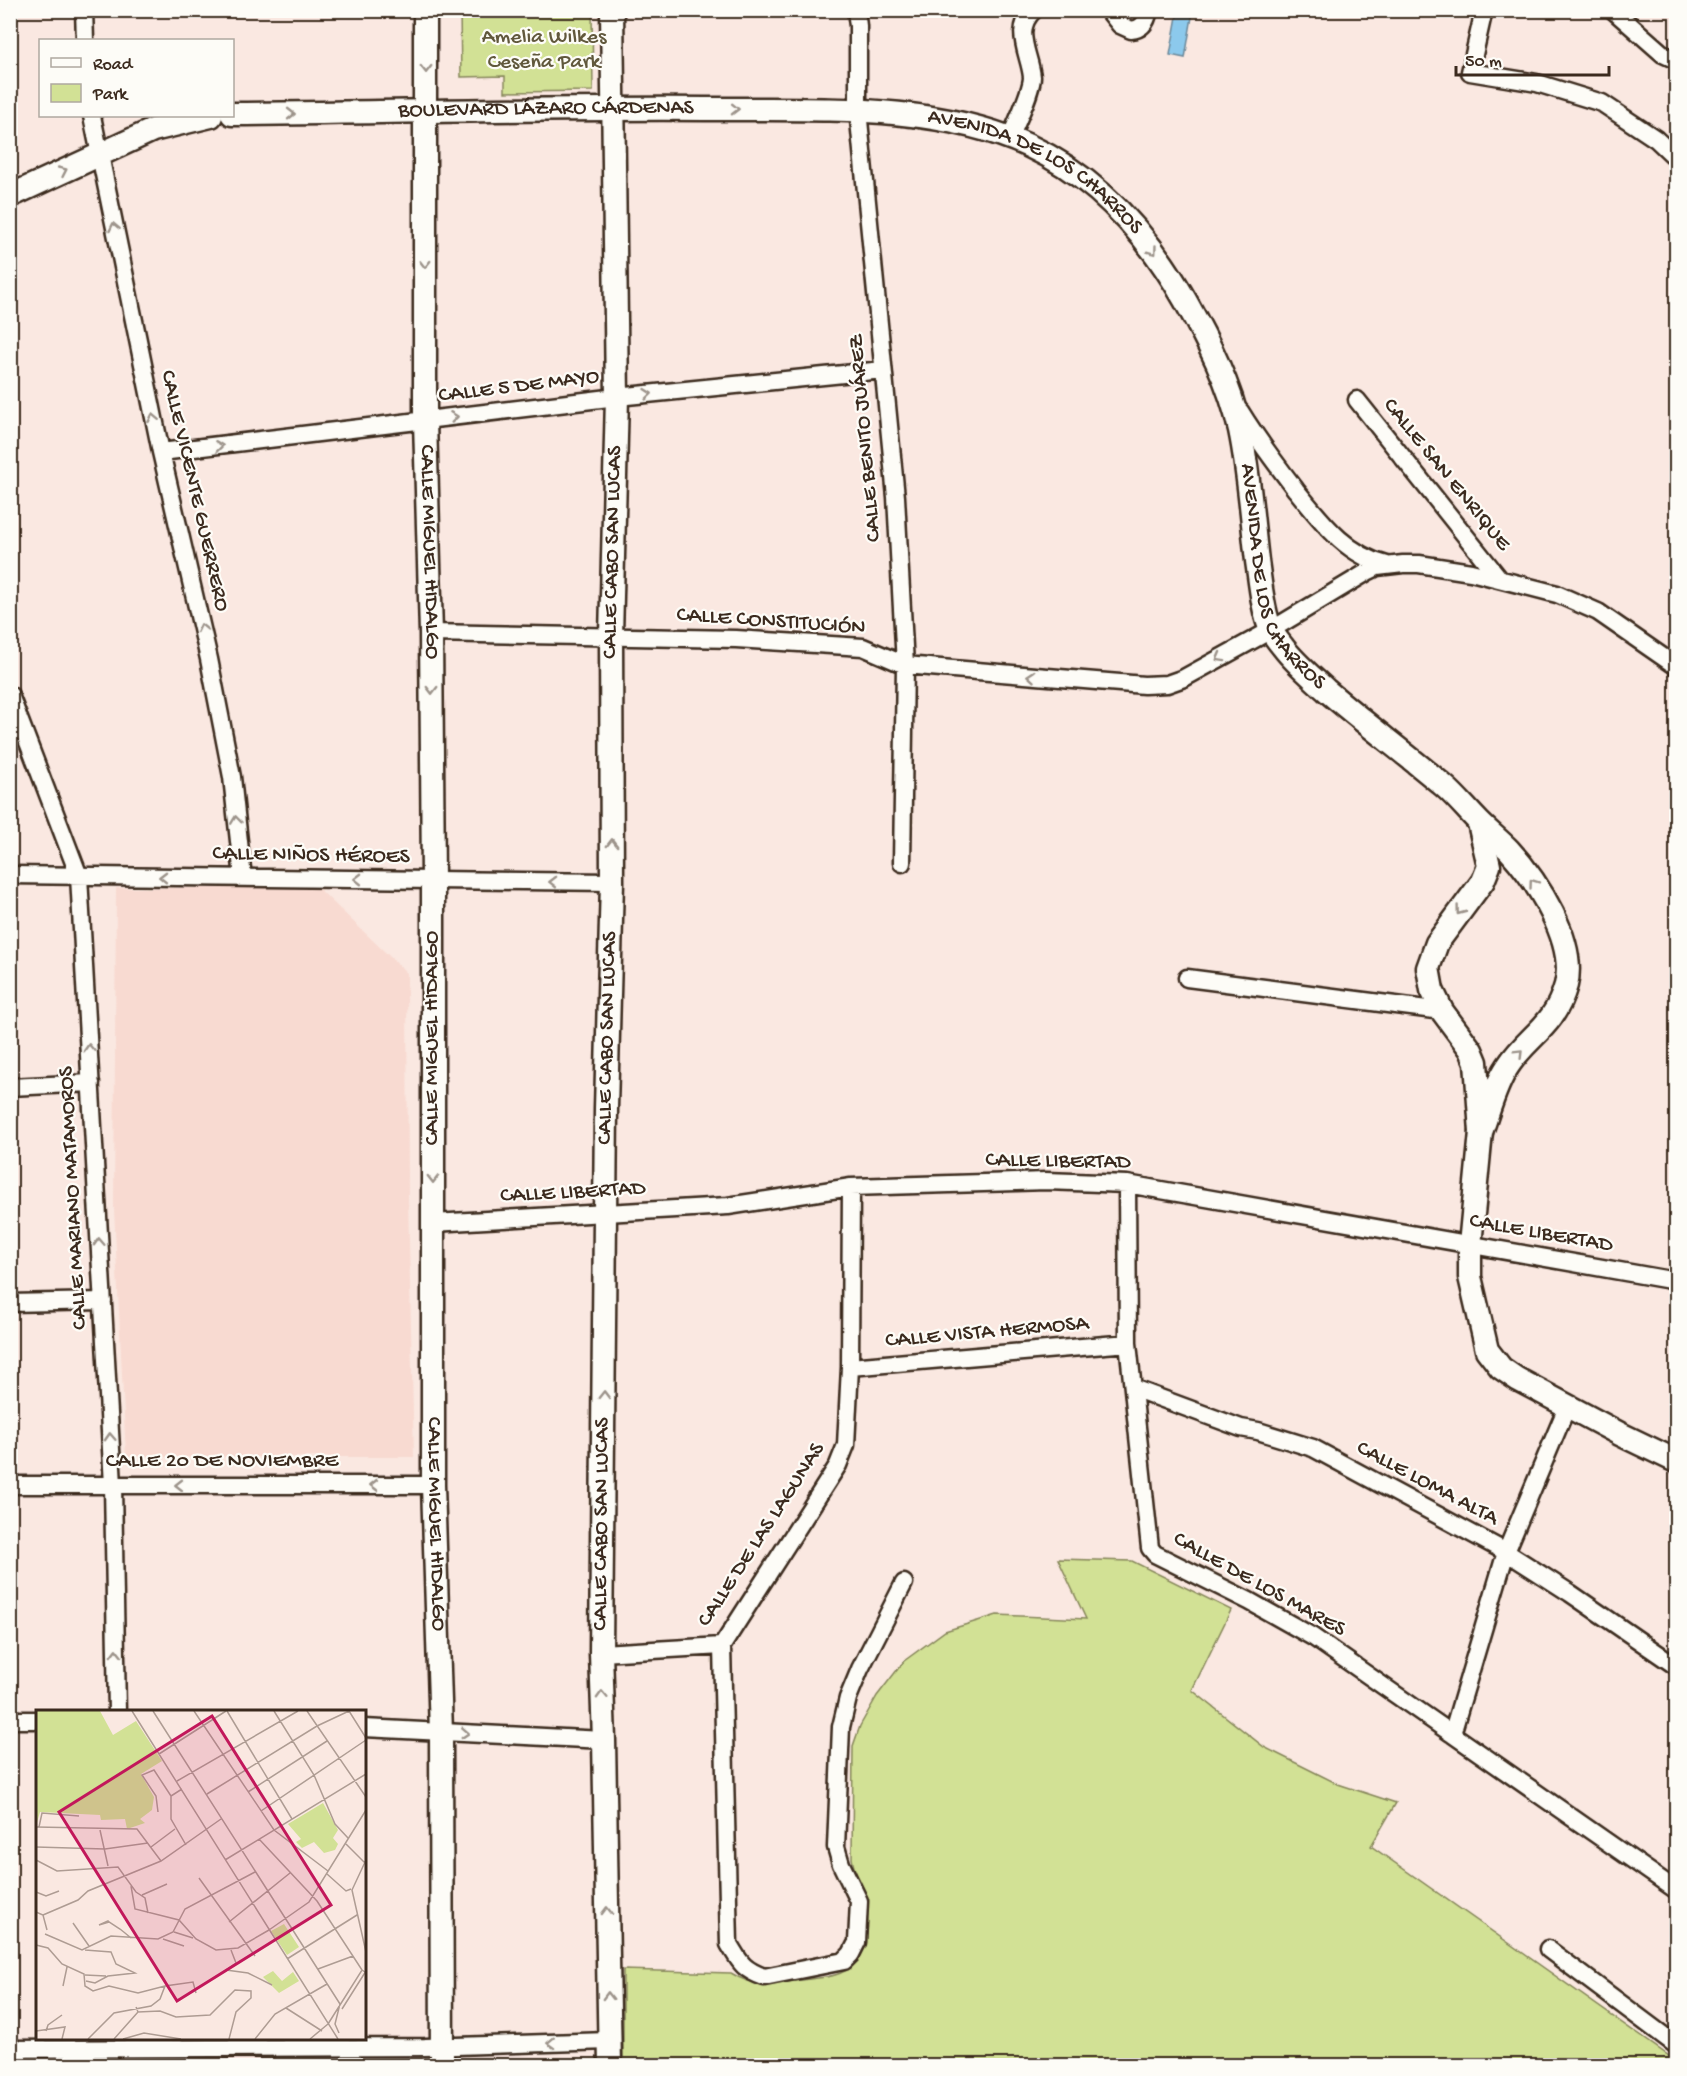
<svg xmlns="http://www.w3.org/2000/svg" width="1687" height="2076" viewBox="0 0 1687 2076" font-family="'Gochi Hand',sans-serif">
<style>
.built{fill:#f8dad1}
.green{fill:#d2e195;stroke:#86865a;stroke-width:1.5}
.water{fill:#8cc9ec;stroke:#6c899a;stroke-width:1.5}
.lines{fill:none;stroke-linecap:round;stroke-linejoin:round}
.street-casing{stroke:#3b2a1e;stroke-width:21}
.secondary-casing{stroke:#3b2a1e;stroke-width:27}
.street{stroke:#fdfcf7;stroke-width:16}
.secondary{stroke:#fdfcf7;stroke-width:22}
.oneway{stroke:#9c938a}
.labels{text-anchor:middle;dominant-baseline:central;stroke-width:4.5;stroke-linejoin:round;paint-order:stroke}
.park-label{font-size:22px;fill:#61583c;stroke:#fdfcf7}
.street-label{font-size:22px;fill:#3b2a1e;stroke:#fdfcf7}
.inset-road{fill:none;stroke:#ae9c93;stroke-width:1.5}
.view{fill:#c2185b;fill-opacity:0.15;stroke:#c2185b;stroke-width:3}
.inset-edge{fill:none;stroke:#3b2a1e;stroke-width:3}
</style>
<rect width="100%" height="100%" fill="#fae8e1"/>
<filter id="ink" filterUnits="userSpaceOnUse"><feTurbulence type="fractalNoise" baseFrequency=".0167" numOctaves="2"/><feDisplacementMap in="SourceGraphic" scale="12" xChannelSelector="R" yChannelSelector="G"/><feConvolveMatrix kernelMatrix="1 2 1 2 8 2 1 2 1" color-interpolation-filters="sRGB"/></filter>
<g filter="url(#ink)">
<!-- built -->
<path class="built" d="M116,888H318L407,973L408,1198L414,1457H126L114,1209Z"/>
<!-- green -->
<path class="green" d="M460,11H592L593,91L505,92V76L461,77Z
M1058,1559L1132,1561L1231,1610L1192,1690L1264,1747L1338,1784L1396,1803L1371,1846L1676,2061V2065H623V1970L731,1973C757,1989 774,1983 803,1980C813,1978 825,1978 835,1975C870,1965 872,1923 863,1893C859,1881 854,1871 852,1858L853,1746L860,1726L877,1696L904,1661L945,1631L997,1615L1086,1619Z"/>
<!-- water -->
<path class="water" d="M1178,11H1193L1185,58L1170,55Z"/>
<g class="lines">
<!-- street casing -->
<g class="street-casing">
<path id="street" d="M84,10L85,40
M856,10L858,26V110L896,497L905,665L902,863
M1108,10L1120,25L1131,30C1143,29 1147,21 1149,10
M1484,10L1470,72L1537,83L1602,103L1656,139L1676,158
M1613,10L1663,54L1676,60
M92,116L161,452L209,659L232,777L243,878
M1010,138C1016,124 1032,90 1032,77C1030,54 1012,30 1034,10
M1357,400L1499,578
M1240,411C1257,439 1276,464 1296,490C1322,522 1346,555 1387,565
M161,452L617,397L883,370
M431,633L736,639L863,647L905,665L1144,685L1167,684L1184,678L1271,630L1369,571L1377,567L1403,564H1419L1471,572L1557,594L1598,612L1676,666
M10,695L79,876L113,1485L117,1712
M10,875L612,882
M1187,978L1442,1011
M10,1087L91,1083
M1127,1184L1128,1343L1150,1548L1155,1554L1249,1601L1313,1637L1676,1890
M433,1223L728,1206L851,1187L1046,1181L1127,1184L1676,1281
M10,1303L103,1301
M850,1367L1128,1343
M1133,1388L1241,1428L1258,1431L1313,1448L1506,1552L1570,1593L1676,1666
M10,1485H433
M722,1646L729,1944C740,1962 742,1969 764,1977L844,1961L851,1954L857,1942L859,1901L841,1864L836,1847L841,1727L848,1698L860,1669L904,1583
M601,1653L722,1646L838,1465L846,1445L850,1367L851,1187
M10,1720H38
M364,1728L604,1740
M1452,1734L1506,1552L1567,1407
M1548,1949L1676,2045
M10,2049L425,2047L609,2041"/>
</g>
<!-- secondary casing -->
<g class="secondary-casing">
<g id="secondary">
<path id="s1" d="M425,10V421L431,633L433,880V1485L441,1732L442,2066"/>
<path id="s2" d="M232,114C395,113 557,107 719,109C818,110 937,103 1029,146C1098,178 1148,235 1185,300C1208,341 1230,384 1240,430C1249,473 1252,518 1257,561C1260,581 1263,613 1271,630C1274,636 1279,642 1283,647C1295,663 1311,676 1326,690C1364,723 1405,753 1444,786C1457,797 1467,810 1479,822C1489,832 1499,840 1509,850C1537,881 1577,942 1566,985C1554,1028 1529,1034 1508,1066C1495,1085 1489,1111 1481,1132"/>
<path d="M10,196L153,130L211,116"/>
<path d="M1479,823L1489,866L1483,881L1437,943L1428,968L1432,990L1442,1011L1471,1050L1476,1062L1481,1132L1470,1245V1277L1487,1350L1501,1368L1517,1379L1620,1434L1676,1461"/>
<path id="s3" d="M610,2066L604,1740L601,1653L606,1108L612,882L611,636L617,397L612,10"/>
</g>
</g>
<!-- street -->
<use href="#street" class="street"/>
<!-- secondary -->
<use href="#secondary" class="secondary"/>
</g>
<!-- one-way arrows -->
<defs><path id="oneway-chevron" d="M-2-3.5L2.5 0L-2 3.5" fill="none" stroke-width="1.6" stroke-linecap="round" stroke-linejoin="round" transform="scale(1.5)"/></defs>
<g class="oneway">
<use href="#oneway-chevron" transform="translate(426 69) rotate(90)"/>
<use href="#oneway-chevron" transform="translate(735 109) rotate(1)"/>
<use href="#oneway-chevron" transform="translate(291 114)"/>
<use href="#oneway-chevron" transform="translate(63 171) rotate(-25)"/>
<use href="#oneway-chevron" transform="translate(114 227) rotate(-102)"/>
<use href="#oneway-chevron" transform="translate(1153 251) rotate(54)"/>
<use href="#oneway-chevron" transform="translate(425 264) rotate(90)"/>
<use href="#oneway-chevron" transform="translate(648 394) rotate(-6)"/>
<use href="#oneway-chevron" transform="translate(454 417) rotate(-7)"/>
<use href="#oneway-chevron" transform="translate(153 418) rotate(-102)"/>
<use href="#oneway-chevron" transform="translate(219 446) rotate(-7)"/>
<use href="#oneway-chevron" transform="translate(202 628) rotate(-103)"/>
<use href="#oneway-chevron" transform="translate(1220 658) rotate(151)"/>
<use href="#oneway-chevron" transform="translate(1031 676) rotate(-175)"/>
<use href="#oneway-chevron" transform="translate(432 690) rotate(90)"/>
<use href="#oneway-chevron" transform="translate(236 820) rotate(-97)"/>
<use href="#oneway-chevron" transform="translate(612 843) rotate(-90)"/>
<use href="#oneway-chevron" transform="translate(163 877) rotate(-179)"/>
<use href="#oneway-chevron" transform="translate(358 879) rotate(-179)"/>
<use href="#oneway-chevron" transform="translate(553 882) rotate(-179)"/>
<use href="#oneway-chevron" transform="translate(1533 883) rotate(-126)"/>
<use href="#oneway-chevron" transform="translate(1460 911) rotate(127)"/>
<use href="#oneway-chevron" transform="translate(89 1048) rotate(-93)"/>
<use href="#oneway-chevron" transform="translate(1519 1053) rotate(-45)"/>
<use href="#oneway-chevron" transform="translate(433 1179) rotate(90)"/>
<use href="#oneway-chevron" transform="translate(99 1242) rotate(-93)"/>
<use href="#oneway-chevron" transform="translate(604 1395) rotate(-89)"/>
<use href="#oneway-chevron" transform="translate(110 1437) rotate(-93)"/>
<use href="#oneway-chevron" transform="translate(179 1485) rotate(180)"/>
<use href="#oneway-chevron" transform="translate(374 1485) rotate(180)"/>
<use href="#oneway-chevron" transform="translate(116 1653) rotate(-91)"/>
<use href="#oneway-chevron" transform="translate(602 1695) rotate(-92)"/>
<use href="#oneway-chevron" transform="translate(465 1733) rotate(3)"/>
<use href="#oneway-chevron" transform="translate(607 1911) rotate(-91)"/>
<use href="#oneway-chevron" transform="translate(608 1996) rotate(-91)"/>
<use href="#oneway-chevron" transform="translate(551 2043) rotate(178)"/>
</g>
</g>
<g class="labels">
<!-- park labels -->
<g class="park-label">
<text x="544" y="38">Amelia Wilkes<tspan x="544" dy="25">Ceseña Park</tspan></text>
</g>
<!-- street labels -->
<g class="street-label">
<text stroke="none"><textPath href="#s2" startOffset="314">BOULEVARD LÁZARO CÁRDENAS</textPath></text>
<text stroke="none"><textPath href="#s2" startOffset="819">AVENIDA DE LOS CHARROS</textPath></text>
<text transform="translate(519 387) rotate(-7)">CALLE 5 DE MAYO</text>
<text transform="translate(866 438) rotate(-95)">CALLE BENITO JUÁREZ</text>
<text transform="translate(1446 475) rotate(51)">CALLE SAN ENRIQUE</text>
<text transform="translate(194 491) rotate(77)">CALLE VICENTE GUERRERO</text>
<text stroke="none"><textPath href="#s1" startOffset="542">CALLE MIGUEL HIDALGO</textPath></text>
<text stroke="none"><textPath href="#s3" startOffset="1514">CALLE CABO SAN LUCAS</textPath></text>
<text stroke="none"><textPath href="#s2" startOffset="1323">AVENIDA DE LOS CHARROS</textPath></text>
<text transform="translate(771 622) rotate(4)">CALLE CONSTITUCIÓN</text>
<text transform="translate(311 856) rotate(1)">CALLE NIÑOS HÉROES</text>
<text transform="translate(433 1038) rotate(-90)">CALLE MIGUEL HIDALGO</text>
<text stroke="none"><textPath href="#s3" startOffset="1028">CALLE CABO SAN LUCAS</textPath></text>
<text transform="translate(1058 1162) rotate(1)">CALLE LIBERTAD</text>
<text transform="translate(573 1193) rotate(-3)">CALLE LIBERTAD</text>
<text transform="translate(74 1198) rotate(-93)">CALLE MARIANO MATAMOROS</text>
<text transform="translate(1541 1234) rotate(10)">CALLE LIBERTAD</text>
<text transform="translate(987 1333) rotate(-5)">CALLE VISTA HERMOSA</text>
<text x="222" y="1462">CALLE 20 DE NOVIEMBRE</text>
<text transform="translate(1427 1484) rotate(28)">CALLE LOMA ALTA</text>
<text stroke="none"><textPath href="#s1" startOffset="1514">CALLE MIGUEL HIDALGO</textPath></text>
<text stroke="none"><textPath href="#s3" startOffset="542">CALLE CABO SAN LUCAS</textPath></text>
<text transform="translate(762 1535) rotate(-57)">CALLE DE LAS LAGUNAS</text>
<text transform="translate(1259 1585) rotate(29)">CALLE DE LOS MARES</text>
</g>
</g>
<!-- overview -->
<g transform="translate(36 1710)">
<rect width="330" height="330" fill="#fae8e1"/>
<path d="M0,1H64L77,25L100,11L126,51L105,64L118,87L116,100L104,109L109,113L91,119L89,109L65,110L64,105L4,102L0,116ZM287,93L302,120L297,128L302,134L299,140L288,143L278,132L266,138L260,132L265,129L252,114ZM248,214L263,237L251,245L235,221ZM237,261L246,271L257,262L263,271L243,283L227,267Z" fill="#d2e195"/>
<path class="inset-road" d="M96,1L302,329M117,1L304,294L299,314L303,323M158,1L238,120L292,161M191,1L256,109M238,1L278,65L299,114L312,128M271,1L330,87M313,1L330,28M123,44L190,1M141,71L262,1M146,79L135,86V109L150,135M212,82L291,31M171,84L281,16L313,1M225,101L330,30M122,102L120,86L106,65L118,60L135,86M0,117L101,119L125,151M3,117L6,103L43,106M64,120L72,156M223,129L281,191L326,260M310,134L329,153M0,137L69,139L112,133M115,137L139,119M0,150L21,161L82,157L100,182L109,188L112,203M189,150L330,64M330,150L316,180L330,242M291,164L310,181L315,179M163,168L219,246M95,176L99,199L143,210L160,229L180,240L202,238L233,220M0,182L10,186L23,181M106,185L131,174M0,202L7,205L11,220M7,205L42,190L52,181L125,151L185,109M73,212L63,215L72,211L73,212L84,219L89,223L95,228M193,212L254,163M37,213L53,236M233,220L273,192L330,100M138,222L157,228M9,224L46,240L75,226L122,229L137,222L149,199L219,162M127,229L148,236M0,235L12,238L26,254L48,264L49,276L57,281L73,276L102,283L129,276M49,240L75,242L80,254L99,263L72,266L59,273L50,271M195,240L200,253L190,260L212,263L236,275M251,249L321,205M282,259L317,246M49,265L70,266M27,276L31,257M100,297L102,302L124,301L140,307L174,305L199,280L215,281V288L200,302L193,329M250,298L286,321M306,299L330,261M292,314L326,260L329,262M0,321L29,317L26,329M10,321L12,315L26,305M52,329L78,303L115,296L124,289L129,276L157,272L160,283M78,329L102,302M87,329L108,323L145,329M219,329L239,304L291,274M274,329L292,314"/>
<path class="view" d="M176,6L295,195L141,291L23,102Z"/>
<rect width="330" height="330" class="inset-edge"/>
</g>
<!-- margin -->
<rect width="1687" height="2076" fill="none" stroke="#fdfcf7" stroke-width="36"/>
<rect x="18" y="18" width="1651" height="2040" fill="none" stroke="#3b2a1e" stroke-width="2" filter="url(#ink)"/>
<!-- legend -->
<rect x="39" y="39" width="195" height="78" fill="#fdfcf7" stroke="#afa8a0" stroke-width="1.5"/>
<rect x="51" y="58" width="30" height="9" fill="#fdfcf7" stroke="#afa8a0" stroke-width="1.5"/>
<text x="93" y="69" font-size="18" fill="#3b2a1e">Road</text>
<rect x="51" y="84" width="30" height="18" fill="#d2e195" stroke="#afa8a0" stroke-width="1.5"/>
<text x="93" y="99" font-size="18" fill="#3b2a1e">Park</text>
<!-- scale -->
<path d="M1456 66v9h153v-9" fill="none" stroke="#3b2a1e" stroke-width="3"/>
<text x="1465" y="66" font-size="18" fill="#3b2a1e" stroke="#fdfcf7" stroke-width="4.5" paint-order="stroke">50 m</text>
</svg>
